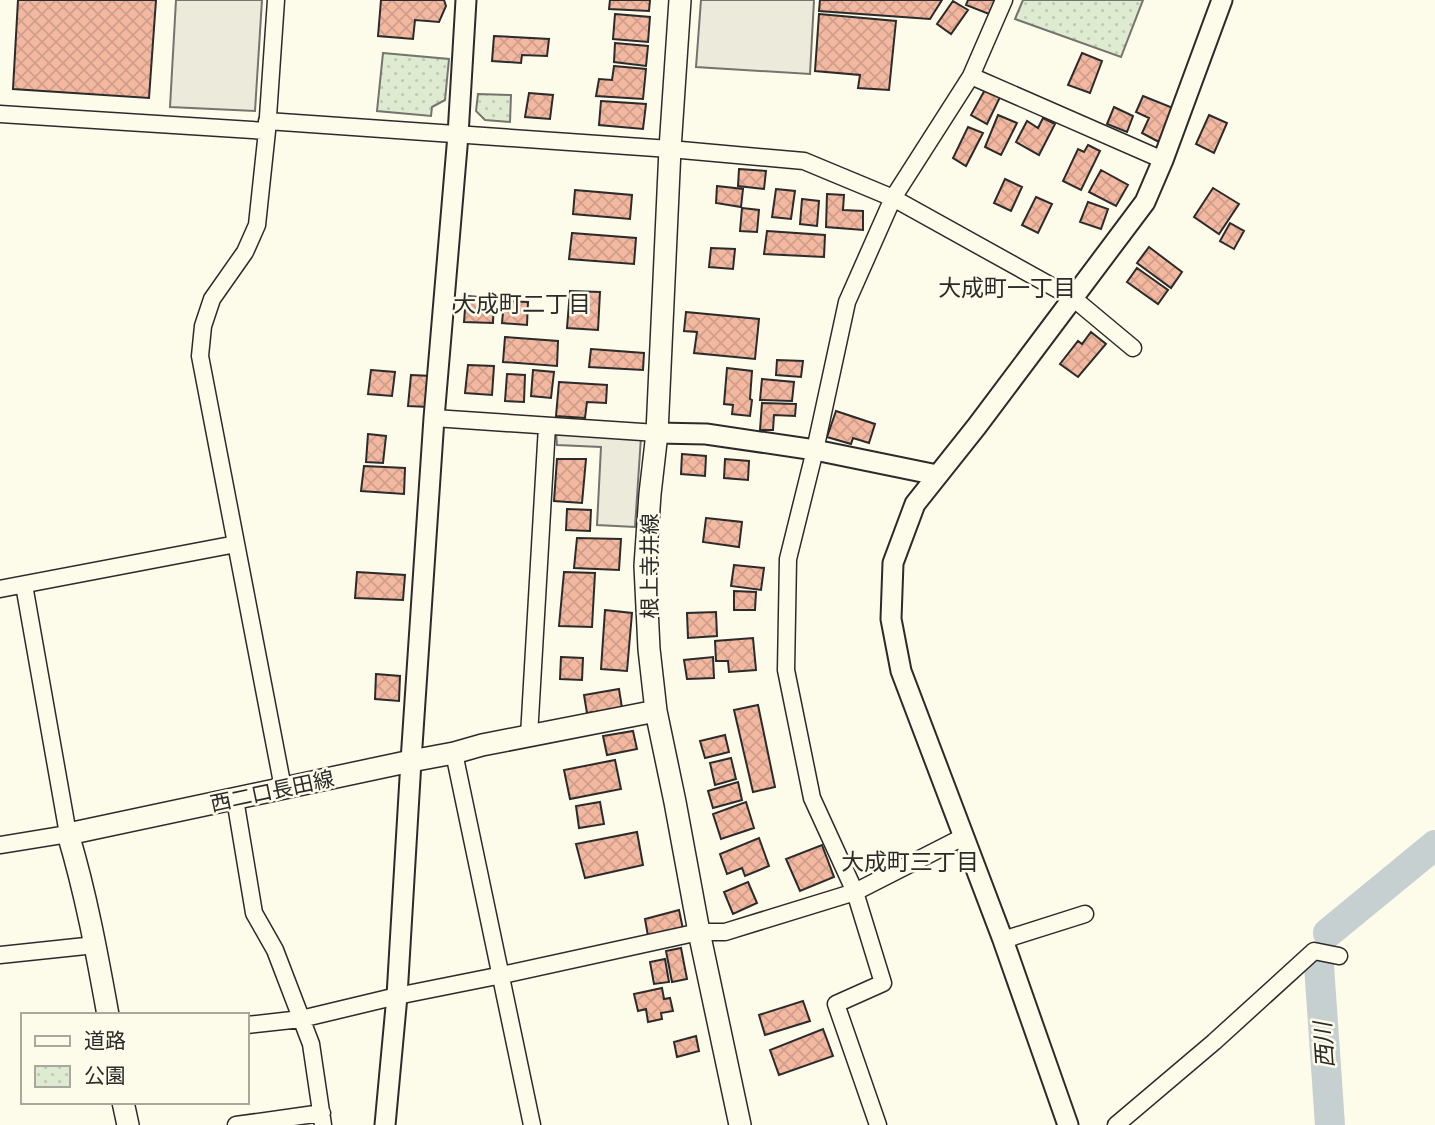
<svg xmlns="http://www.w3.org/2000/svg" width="1435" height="1125" viewBox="0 0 1435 1125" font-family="'Source Serif 4','Noto Sans JP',serif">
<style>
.park{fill:url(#park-dots);stroke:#74746e;stroke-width:2}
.parking{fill:#eceadb;stroke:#74746e;stroke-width:2}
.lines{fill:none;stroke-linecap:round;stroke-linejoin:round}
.river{stroke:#c7d0d0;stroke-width:30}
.building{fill:url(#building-cross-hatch);stroke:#2b2b2b;stroke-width:2}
.minor-casing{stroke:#2b2b2b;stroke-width:19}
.tertiary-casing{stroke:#2b2b2b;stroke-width:23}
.secondary-casing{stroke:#2b2b2b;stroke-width:24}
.minor{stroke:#fdfbea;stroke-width:16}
.tertiary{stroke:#fdfbea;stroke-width:19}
.secondary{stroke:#fdfbea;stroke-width:21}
.labels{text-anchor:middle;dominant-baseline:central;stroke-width:5;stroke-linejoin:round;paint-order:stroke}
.street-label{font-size:21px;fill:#2b2b2b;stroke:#fdfbea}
.neighbourhood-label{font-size:23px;fill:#2b2b2b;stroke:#fdfbea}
.water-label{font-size:23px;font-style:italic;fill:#2b2b2b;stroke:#fdfbea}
</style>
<defs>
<pattern id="park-dots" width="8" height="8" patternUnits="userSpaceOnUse" patternTransform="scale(1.75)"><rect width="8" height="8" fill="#deebd1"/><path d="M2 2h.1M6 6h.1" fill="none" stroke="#bfcab4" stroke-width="1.8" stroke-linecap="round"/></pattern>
<pattern id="building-cross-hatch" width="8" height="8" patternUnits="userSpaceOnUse" patternTransform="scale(1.75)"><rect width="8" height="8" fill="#f2b8a0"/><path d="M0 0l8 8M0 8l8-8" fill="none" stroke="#d09e8a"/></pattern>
</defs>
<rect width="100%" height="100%" fill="#fdfbea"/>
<!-- park -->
<path class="park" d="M1023,0H1143L1121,57L1015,19Z
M383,53L449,59L445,100L432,107L431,116L377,111Z
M478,94L511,95L510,122L485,120L476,111Z"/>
<!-- parking -->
<path class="parking" d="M176,0H262L255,111L170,107Z
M701,0H814L810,74L696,67Z
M556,433L641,437L635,527L597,525L601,447L557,445Z"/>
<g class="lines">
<!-- river -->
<path class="river" d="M1328,933L1435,845
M1319,965L1330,1125"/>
</g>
<!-- building -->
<path class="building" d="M18,0H156L149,98L13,89Z
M381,0H444L446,6L439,22L415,20L413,39L378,36Z
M610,0H650L649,11L609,9Z
M820,0H942L930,19L819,11Z
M968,0H995L989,14L966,5Z
M953,1L968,10L951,34L937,24Z
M615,14L650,17L648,42L613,39Z
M819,14L896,21L889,90L858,88L860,75L815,71Z
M494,36L549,39L547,56L522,55L521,63L492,61Z
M615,43L648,46L646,66L614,62Z
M1082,53L1102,61L1090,93L1068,85Z
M614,66L646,69L643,99L596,96L599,79L612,80Z
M987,86L1002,93L987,124L971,115Z
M529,93L553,95L550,119L525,117Z
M1143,96L1173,108L1159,142L1142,133L1149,118L1136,112Z
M601,101L646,104L643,129L599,125Z
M1114,107L1133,116L1127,132L1107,124Z
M998,115L1017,123L1001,155L985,147Z
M1209,115L1227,123L1214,153L1196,144Z
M1043,118L1055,124L1039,155L1016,142L1027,121L1038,128Z
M968,127L983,133L966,166L953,158Z
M1088,145L1100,151L1081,190L1063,181L1078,149L1084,152Z
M739,169L766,171L764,189L738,186Z
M1101,170L1128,185L1116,206L1089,192Z
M1005,179L1022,187L1011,211L994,203Z
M717,186L743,189L741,207L716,203Z
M1213,188L1239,204L1219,234L1194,217Z
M776,189L795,191L791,219L772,217Z
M575,190L632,195L630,219L573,214Z
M827,194L844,195L843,210L863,211V230L826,227Z
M1036,197L1052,204L1038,233L1022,225Z
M802,199L819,201L817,226L800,224Z
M1088,202L1108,209L1101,229L1080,222Z
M742,208L759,210L757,232L740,231Z
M1230,223L1244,231L1234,249L1220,241Z
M767,231L825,235L824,257L764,254Z
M572,233L636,238L634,264L569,259Z
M1149,247L1182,272L1171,288L1137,263Z
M711,248L735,249L733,269L709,267Z
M1137,268L1168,290L1158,304L1127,282Z
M570,291L600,292L598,330L567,328Z
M466,296L494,298L493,323L464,322Z
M504,301L528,302L527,325L502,323Z
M686,312L759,319L755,359L694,353L697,332L684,331Z
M1091,332L1106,344L1078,377L1060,364L1078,341L1082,344Z
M505,337L558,341L557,366L503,362Z
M591,349L644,353L643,370L589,367Z
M777,360L803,361L801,377L776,375Z
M468,365L494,366L492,395L465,393Z
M727,368L752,371L750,399L752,400L750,416L732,414L733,405L724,404Z
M371,370L395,372L392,396L368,394Z
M533,370L554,372L551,398L531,396Z
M507,374L525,375L524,402L505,401Z
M411,375L432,376L429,407L408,406Z
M762,379L794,382L792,401L760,400Z
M559,382L607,385L606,403L587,402L585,418L556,416Z
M762,403L796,404L795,416L774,415L773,430H760Z
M836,411L875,424L869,443L853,438L851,444L827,437Z
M368,434L386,436L383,463L366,462Z
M682,454L706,456L705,476L681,474Z
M557,459H586L582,503L554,501Z
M725,459L749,461L748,480L724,478Z
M364,466L405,468L404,494L361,491Z
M567,509L591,510L590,531L566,530Z
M706,518L742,522L739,547L703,542Z
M577,538L621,539L619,570L574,568Z
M734,565L764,568L761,590L731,586Z
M357,572L405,575L403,600L355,598Z
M564,572L595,573L592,627L559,626Z
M734,591L756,592L755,610H734Z
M605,610L632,613L627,671L601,669Z
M716,612L717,636L688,638L687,613Z
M753,638L756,670L729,672L728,661H716L715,641Z
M561,657L583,658L582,680L560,679Z
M713,657L714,678L687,679L684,660Z
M376,674L400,676L399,701L375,699Z
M619,689L622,708L587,713L584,695Z
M758,705L775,787L753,792L734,710Z
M633,731L637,749L607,755L603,736Z
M725,735L729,752L705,758L700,741Z
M731,758L736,779L715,785L710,763Z
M615,760L621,789L570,799L564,770Z
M738,782L742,800L713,808L708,791Z
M600,802L604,824L579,828L576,806Z
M746,802L754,828L721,839L713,814Z
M637,832L643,865L585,878L576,844Z
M759,838L769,866L745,876L742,868L727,874L720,854Z
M822,845L834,877L800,891L786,859Z
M748,882L757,903L733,914L724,892Z
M679,910L683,929L648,936L645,919Z
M681,948L687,979L672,982L666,951Z
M665,959L669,982L654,984L650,962Z
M662,988L664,999L670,998L673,1011L661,1013L662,1019L648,1022L646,1009L638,1011L634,994Z
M803,1001L810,1021L765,1035L759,1015Z
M823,1029L833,1056L779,1075L770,1050Z
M696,1036L699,1051L677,1057L674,1042Z"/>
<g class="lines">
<!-- minor casing -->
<g class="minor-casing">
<path id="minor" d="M276,0L267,131L257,225L245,252L212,299L203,326L200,356L283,788
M971,76L1163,160
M0,114L267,131
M267,121L670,149L804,161L893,198L1073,298L1133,348
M434,418L657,433
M0,589L236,544
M529,736L547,426
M454,753L532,1125
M235,799L254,913L275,950L311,1044L323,1125
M0,845L68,834L24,585
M1003,940L1085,914
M0,955L95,945
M247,1025L301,1019L397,996L502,975L699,932H725L855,892L963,837
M236,1125L322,1113
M878,1125L836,1004L883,983L855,892L812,798L786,670L788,559L815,450L847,302L893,198L971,76L1004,0
M1116,1125L1214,1042L1314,951L1339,956"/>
</g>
<!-- tertiary casing -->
<g class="tertiary-casing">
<path id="tertiary" d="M657,433L706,434L815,450L937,475
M385,1125L397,996L411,761L434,418L458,135L466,0
M1068,1125L1003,940L901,671L891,619L893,563L915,504L977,426L1145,202L1163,160L1222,0"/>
</g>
<!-- secondary casing -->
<g class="secondary-casing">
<path id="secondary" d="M680,0L670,149L657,433L650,494L645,566L649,649L656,711L675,802L699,932L740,1125
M108,1015C97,954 86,894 68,834L411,761L454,753L482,745L656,711
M123,1102L128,1125"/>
</g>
<!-- minor -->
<use href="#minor" class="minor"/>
<!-- tertiary -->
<use href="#tertiary" class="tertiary"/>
<!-- secondary -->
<use href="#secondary" class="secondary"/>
</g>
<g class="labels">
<!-- street labels -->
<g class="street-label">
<text transform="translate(649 566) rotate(-90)">根上寺井線</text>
<text transform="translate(272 791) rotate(-12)">西二口長田線</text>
</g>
<!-- neighbourhood labels -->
<g class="neighbourhood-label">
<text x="1007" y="288">大成町一丁目</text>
<text x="522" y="304">大成町二丁目</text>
<text x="910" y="862">大成町三丁目</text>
</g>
<!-- water labels -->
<g class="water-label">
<text transform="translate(1324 1045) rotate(-94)">西川</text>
</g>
</g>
<!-- legend -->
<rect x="21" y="1013" width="228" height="91" fill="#fdfbea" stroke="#a9a89e" stroke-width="2"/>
<rect x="35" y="1036" width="35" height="10" fill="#fdfbea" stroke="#a9a89e" stroke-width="2"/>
<text x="84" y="1048" font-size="21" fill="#2b2b2b">道路</text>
<rect x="35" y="1066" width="35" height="21" fill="url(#park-dots)" stroke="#a9a89e" stroke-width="2"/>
<text x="84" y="1083" font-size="21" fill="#2b2b2b">公園</text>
</svg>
